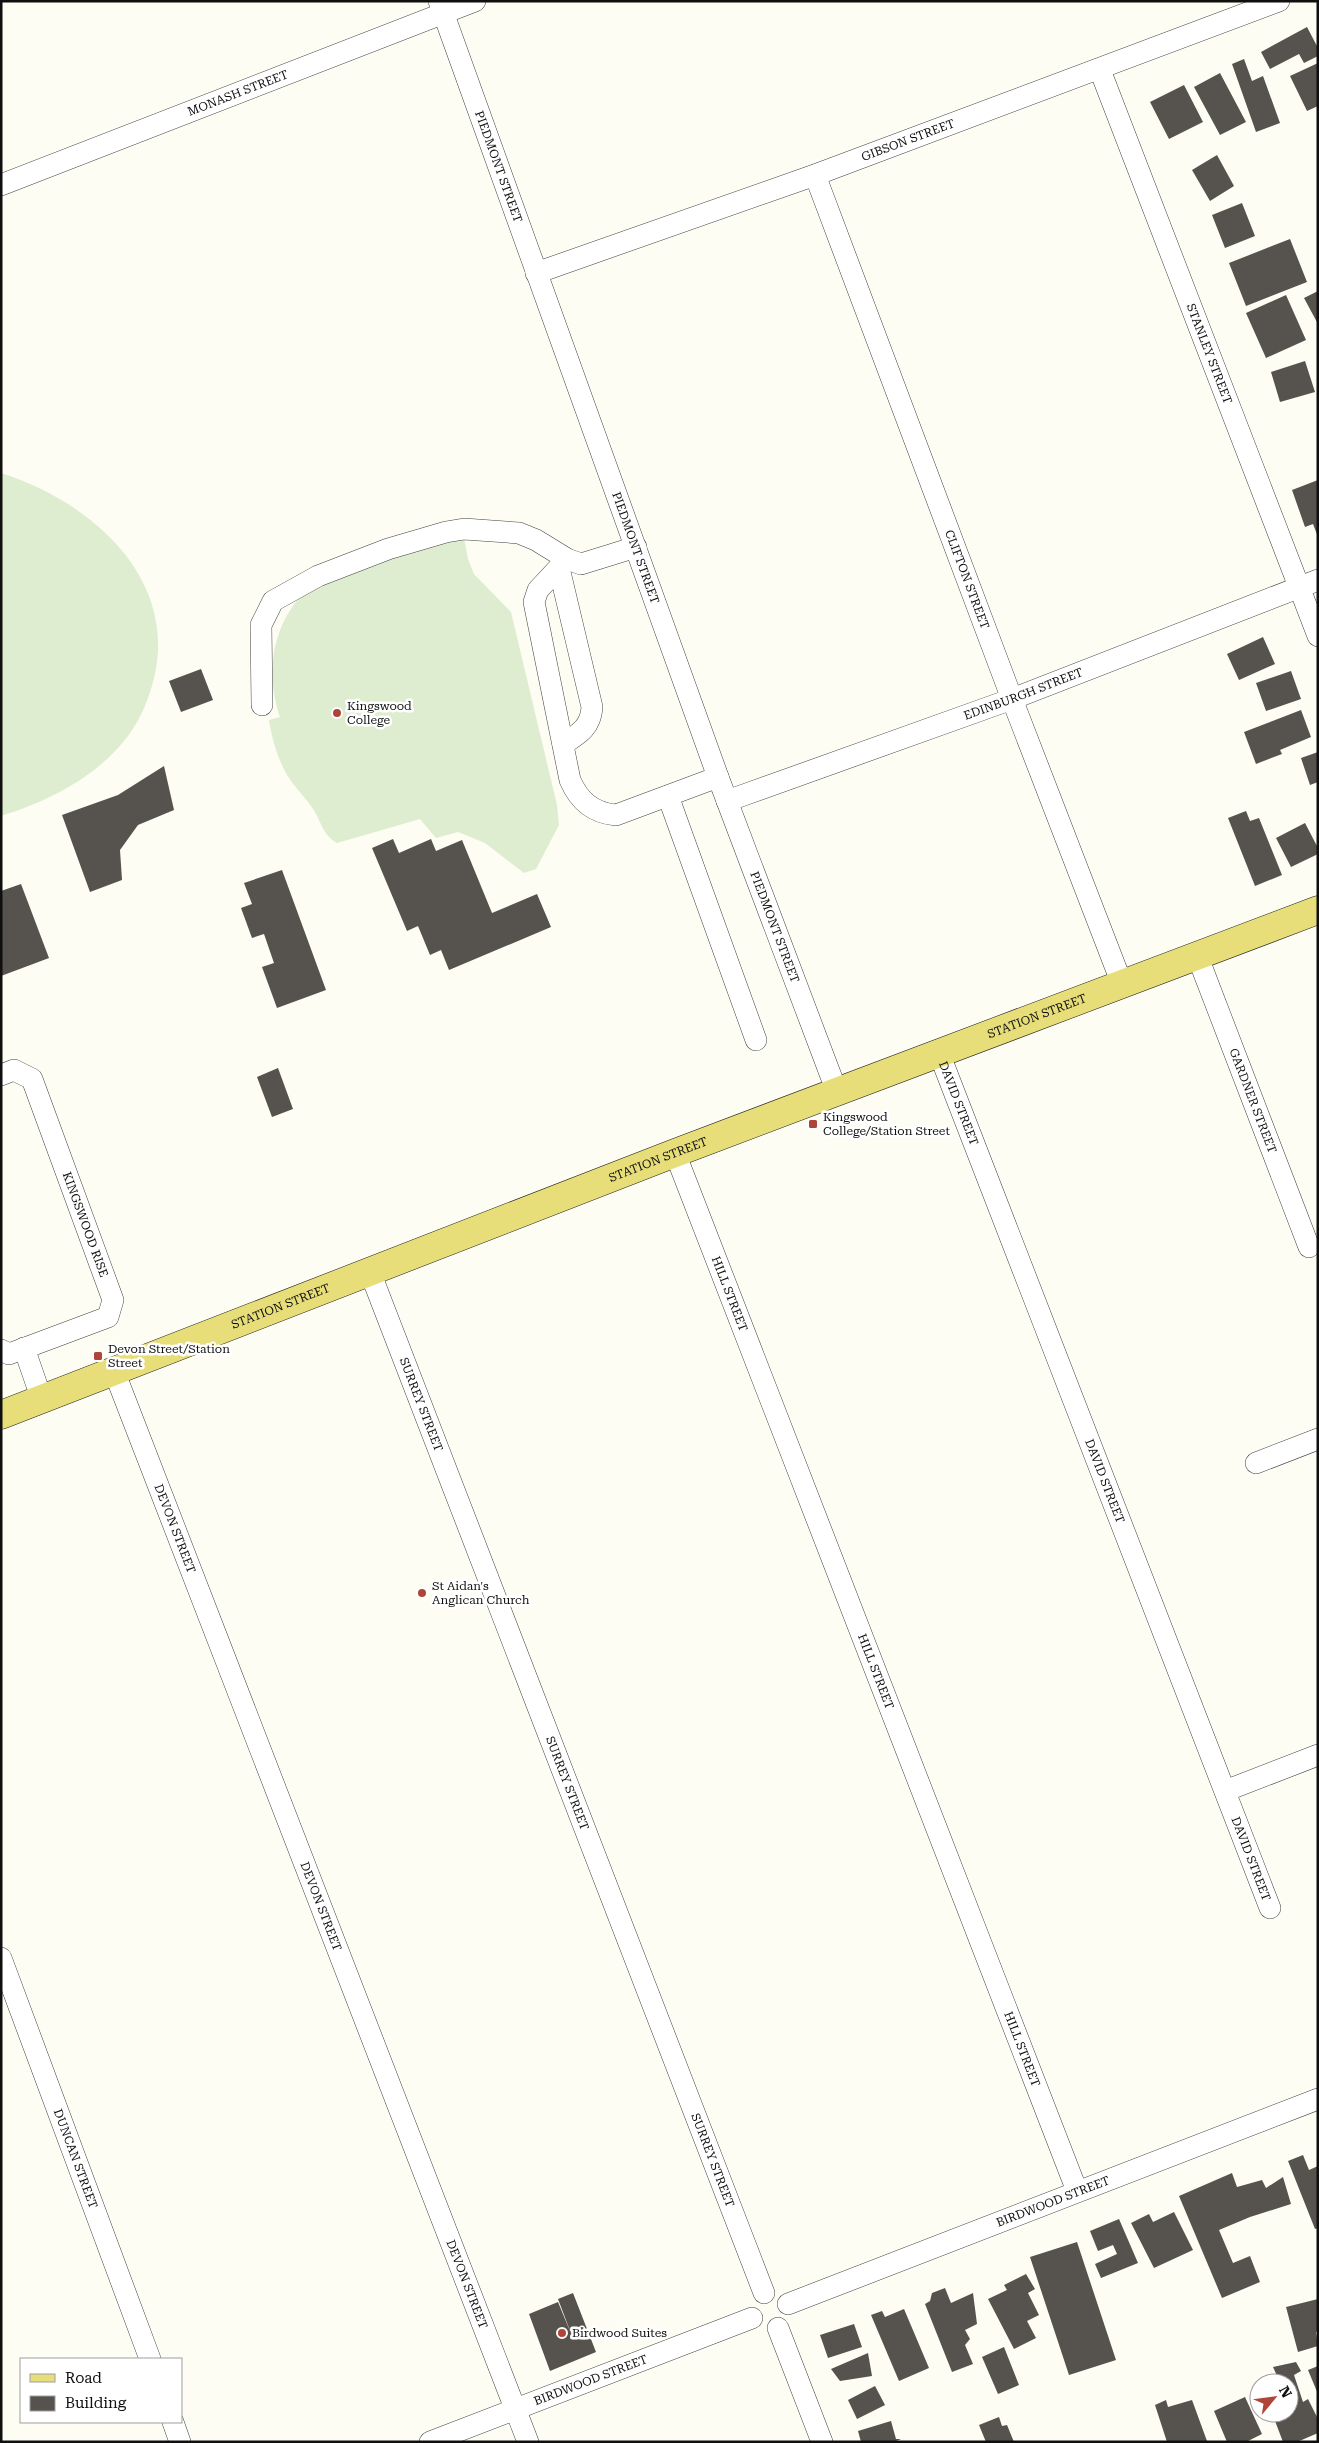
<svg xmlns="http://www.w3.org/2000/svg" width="1319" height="2443" viewBox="0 0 1319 2443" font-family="'Roboto Serif',serif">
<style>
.pitch{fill:#deedd0}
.building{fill:#56524d}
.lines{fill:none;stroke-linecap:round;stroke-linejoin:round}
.minor-casing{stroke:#424242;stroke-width:22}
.major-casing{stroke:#202020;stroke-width:29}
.minor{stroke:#fff;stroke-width:21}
.major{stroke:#e7de79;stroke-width:28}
.poi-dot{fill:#ae4538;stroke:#fff;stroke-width:2}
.labels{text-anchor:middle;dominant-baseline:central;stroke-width:5;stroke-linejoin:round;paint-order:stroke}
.street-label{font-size:12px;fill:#0f0f0f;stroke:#fff}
.poi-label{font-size:12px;fill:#0f0f0f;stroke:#fff;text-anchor:start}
</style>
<rect width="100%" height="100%" fill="#fdfdf3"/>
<!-- pitch -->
<path class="pitch" d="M1,473C87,500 176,574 155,674C150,696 142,717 128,736C97,777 49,801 1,816Z
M464,538L468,559L474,574L511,612L557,805L559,825L536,869L524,873L485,843L458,832L436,838L420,819L337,843C324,836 322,825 315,812C307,799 295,788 287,775C277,757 272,739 269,720L280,717C265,674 272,624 305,592L397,552Z"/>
<!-- building -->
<path class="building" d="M1307,27L1318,48V56L1304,63L1299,54L1270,69L1261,52Z
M1244,59L1252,81L1263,76L1280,123L1256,132L1232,64Z
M1318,63V106L1307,111L1290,76Z
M1220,73L1246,122L1220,135L1194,87Z
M1184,85L1203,122L1169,139L1150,102Z
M1217,155L1234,186L1210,201L1192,170Z
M1242,203L1255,236L1225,248L1212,215Z
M1290,239L1307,282L1246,306L1229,263Z
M1318,291V324L1304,298Z
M1286,295L1306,340L1266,358L1246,313Z
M1305,361L1315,392L1280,402L1271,372Z
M1318,480V537L1313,524L1305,527L1292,490Z
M1263,637L1275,664L1239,680L1227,654Z
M201,669L213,700L181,712L169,681Z
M1291,671L1301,699L1266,711L1256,683Z
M1301,710L1311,737L1280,750L1282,754L1256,764L1244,732Z
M1318,752V782L1310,785L1301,758Z
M164,766L174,810L138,825L120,850L122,880L90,892L62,815L118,795Z
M1246,811L1250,821L1259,818L1282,875L1255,886L1228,818Z
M1305,823L1318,848V854L1291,867L1276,838Z
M393,839L399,853L431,839L436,851L462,840L492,913L537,894L551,927L449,970L441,950L430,955L418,926L407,931L372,848Z
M282,870L326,990L277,1008L262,967L274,963L264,934L252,938L241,908L252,904L244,883Z
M21,884L49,958L1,976V891Z
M278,1068L293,1109L272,1117L257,1077Z
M1303,2155L1309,2170L1318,2166V2228L1315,2229L1288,2161Z
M1232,2173L1237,2187L1262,2180L1266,2188L1283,2177L1291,2204L1250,2217L1219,2230L1233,2263L1250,2256L1260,2282L1222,2298L1179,2196Z
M1174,2212L1193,2250L1154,2268L1131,2223L1149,2214L1153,2222Z
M1119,2219L1138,2263L1101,2278L1095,2264L1117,2254L1113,2245L1098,2251L1090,2231Z
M1077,2242L1116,2360L1069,2375L1030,2257Z
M1026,2274L1035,2289L1028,2293L1039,2315L1027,2321L1036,2338L1014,2349L988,2299L1007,2290L1004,2285Z
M945,2288L951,2303L973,2293L977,2324L965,2330L970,2339L965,2345L973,2364L952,2372L925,2304L930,2301L932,2293Z
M573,2293L596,2352L550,2371L529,2314L558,2302L572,2336L558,2299Z
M1318,2299V2331L1316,2332L1318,2346L1298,2352L1286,2307Z
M904,2309L929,2368L899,2381L871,2315L882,2311L885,2317Z
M854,2324L862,2347L828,2358L820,2335Z
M1004,2347L1019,2385L998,2394L982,2357Z
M868,2353L872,2376L840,2381L831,2369Z
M1296,2362L1301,2371L1294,2375L1303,2402L1308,2399L1318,2419V2433L1297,2442H1283L1272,2413H1289V2383H1265L1278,2378L1273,2367Z
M1318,2366V2394L1308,2370Z
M875,2386L885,2405L857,2419L848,2400Z
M1245,2397L1262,2434L1246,2442H1227L1214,2411Z
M1166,2400L1168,2407L1192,2400L1207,2441L1167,2442L1155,2405Z
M999,2417L1002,2426L1007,2425L1014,2442H986L979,2425Z
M891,2421L896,2439H901L894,2442H861L858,2431Z"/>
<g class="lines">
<!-- minor casing -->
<g class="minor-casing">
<g id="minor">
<path id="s1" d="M439,1L718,777L837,1092"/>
<path id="s2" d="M1100,70L1318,636"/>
<path id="s3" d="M815,175L1012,699L1122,984"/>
<path id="s4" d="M1,185L475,1"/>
<path id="s5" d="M536,273L815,175L1279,1"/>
<path d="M567,559L538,590L534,602L570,780C579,801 593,813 616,815L718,777"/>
<path d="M559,568L592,707C591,727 579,734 563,744"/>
<path d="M262,705L261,625L273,601L318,576L388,549L446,532L464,529L519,533L536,540L567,559L581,564L636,547"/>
<path d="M668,796L756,1040"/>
<path id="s6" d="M727,801L1012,699L1318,580"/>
<path id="s7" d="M1197,955L1309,1247"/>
<path id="s8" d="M939,1053L1270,1908"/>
<path id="s9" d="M1,1075L14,1070L32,1079L113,1300L108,1317L9,1354L1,1350"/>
<path id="s10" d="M675,1153L1077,2191"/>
<path id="s11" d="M370,1272L764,2293"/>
<path d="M24,1348L42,1400"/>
<path id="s12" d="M114,1371L528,2442"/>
<path d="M1256,1463L1318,1439"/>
<path d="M1225,1791L1318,1755"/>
<path id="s13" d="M1,1958L150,2359"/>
<path id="s14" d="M788,2304L1318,2099"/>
<path d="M778,2328L822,2442"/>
<path d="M173,2422L180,2442"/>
<path id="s15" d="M430,2442L752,2318"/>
</g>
</g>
<!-- major casing -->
<g class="major-casing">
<g id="major">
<path id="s16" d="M1,1415L675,1153L1318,910"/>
</g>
</g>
<!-- minor -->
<use href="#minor" class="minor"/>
<!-- major -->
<use href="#major" class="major"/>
</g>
<!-- markers -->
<g class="poi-dot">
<circle cx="337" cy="713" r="5"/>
<rect x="808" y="1119" width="10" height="10" rx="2.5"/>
<rect x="93" y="1351" width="10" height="10" rx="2.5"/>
<circle cx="422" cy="1593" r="5"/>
<circle cx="562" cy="2333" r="5"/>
</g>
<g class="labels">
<!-- street labels -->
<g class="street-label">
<text stroke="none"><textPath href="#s4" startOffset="254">MONASH STREET</textPath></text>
<text stroke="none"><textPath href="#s5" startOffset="395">GIBSON STREET</textPath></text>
<text stroke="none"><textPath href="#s1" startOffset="176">PIEDMONT STREET</textPath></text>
<text stroke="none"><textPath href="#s2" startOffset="304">STANLEY STREET</textPath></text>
<text stroke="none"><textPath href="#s1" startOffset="581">PIEDMONT STREET</textPath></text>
<text stroke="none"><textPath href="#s3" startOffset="432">CLIFTON STREET</textPath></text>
<text stroke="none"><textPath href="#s6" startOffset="315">EDINBURGH STREET</textPath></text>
<text stroke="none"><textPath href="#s1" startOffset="985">PIEDMONT STREET</textPath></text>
<text stroke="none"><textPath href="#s16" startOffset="1110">STATION STREET</textPath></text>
<text stroke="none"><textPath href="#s7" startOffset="156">GARDNER STREET</textPath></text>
<text stroke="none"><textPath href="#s8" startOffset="54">DAVID STREET</textPath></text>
<text stroke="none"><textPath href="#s16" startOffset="705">STATION STREET</textPath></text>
<text stroke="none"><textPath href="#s9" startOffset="189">KINGSWOOD RISE</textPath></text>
<text stroke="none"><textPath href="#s10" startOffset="151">HILL STREET</textPath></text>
<text stroke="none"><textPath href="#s16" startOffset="300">STATION STREET</textPath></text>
<text stroke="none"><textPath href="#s11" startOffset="142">SURREY STREET</textPath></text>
<text stroke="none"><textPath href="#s8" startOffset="459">DAVID STREET</textPath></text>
<text stroke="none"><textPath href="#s12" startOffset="169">DEVON STREET</textPath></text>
<text stroke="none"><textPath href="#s10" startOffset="556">HILL STREET</textPath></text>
<text stroke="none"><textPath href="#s11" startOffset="548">SURREY STREET</textPath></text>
<text stroke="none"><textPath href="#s8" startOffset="864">DAVID STREET</textPath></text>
<text stroke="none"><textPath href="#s12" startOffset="574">DEVON STREET</textPath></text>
<text stroke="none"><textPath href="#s10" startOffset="961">HILL STREET</textPath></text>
<text stroke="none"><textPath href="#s13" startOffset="214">DUNCAN STREET</textPath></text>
<text stroke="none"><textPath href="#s11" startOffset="952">SURREY STREET</textPath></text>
<text stroke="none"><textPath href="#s14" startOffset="284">BIRDWOOD STREET</textPath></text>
<text stroke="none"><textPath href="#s12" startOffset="979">DEVON STREET</textPath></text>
<text stroke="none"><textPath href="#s15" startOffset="172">BIRDWOOD STREET</textPath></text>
</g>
<!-- poi labels -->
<g class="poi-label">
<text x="347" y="706">Kingswood<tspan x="347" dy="14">College</tspan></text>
<text x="823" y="1117">Kingswood<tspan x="823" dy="14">College/Station Street</tspan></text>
<text x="108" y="1349">Devon Street/Station<tspan x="108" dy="14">Street</tspan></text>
<text x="432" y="1586">St Aidan's<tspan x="432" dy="14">Anglican Church</tspan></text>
<text x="572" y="2333">Birdwood Suites</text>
</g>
</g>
<!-- border -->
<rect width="1319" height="2443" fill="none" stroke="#0f0f0f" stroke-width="5"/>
<!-- legend -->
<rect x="20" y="2358" width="162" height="65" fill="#ffffff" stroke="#9f9f9f"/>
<rect x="30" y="2374" width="25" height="8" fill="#e7de79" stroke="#9f9f9f"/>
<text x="65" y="2383" font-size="15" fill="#0f0f0f">Road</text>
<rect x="30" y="2396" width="25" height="15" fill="#56524d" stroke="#9f9f9f"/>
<text x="65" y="2408" font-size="15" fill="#0f0f0f">Building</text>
<!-- north arrow -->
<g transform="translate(1274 2398) rotate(61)"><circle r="24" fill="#ffffff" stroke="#9f9f9f"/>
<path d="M0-4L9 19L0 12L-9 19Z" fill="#ae4538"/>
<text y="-8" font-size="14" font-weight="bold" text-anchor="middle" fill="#0f0f0f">N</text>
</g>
</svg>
